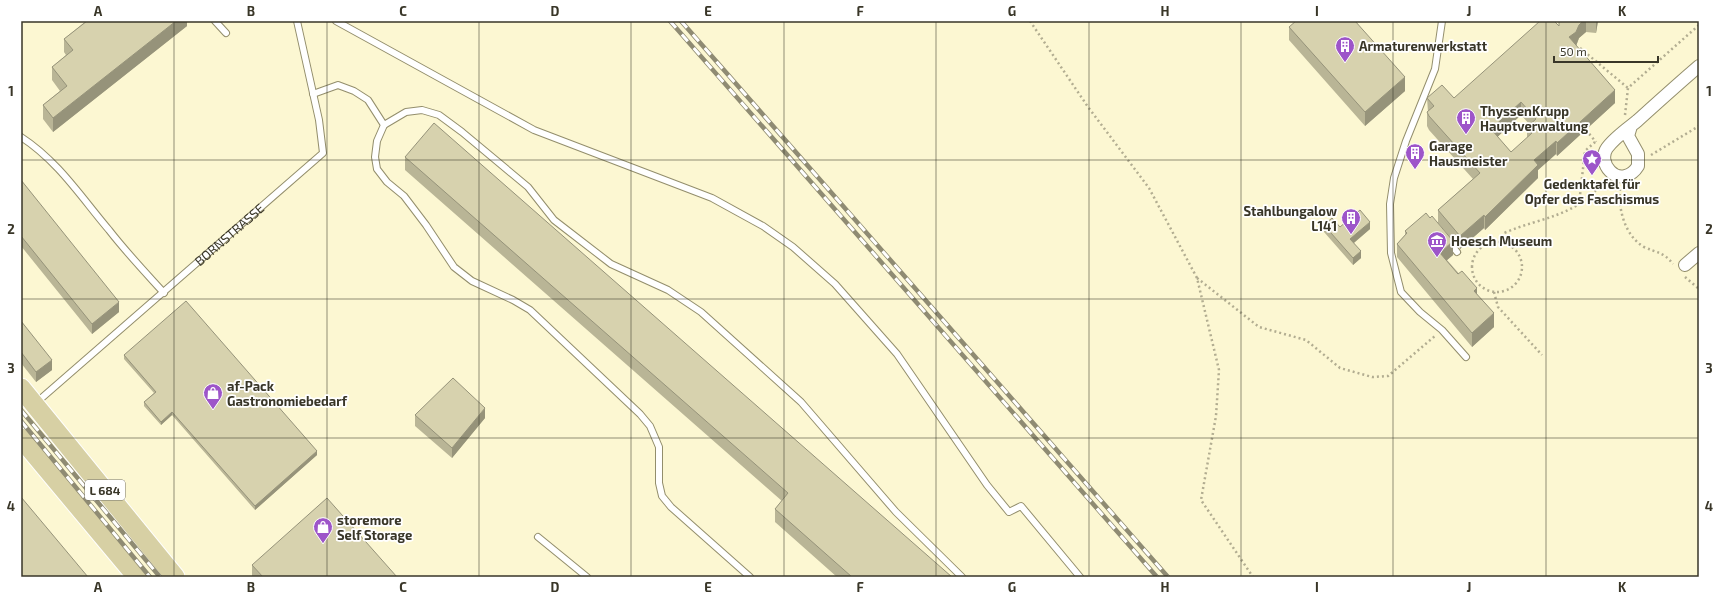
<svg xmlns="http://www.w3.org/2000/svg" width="1720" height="598" viewBox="0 0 1720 598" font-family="'Exo 2',sans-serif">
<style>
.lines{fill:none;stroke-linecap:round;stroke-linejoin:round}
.service-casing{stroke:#938e6c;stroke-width:8}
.minor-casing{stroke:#938e6c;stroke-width:14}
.primary-casing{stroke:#fff;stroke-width:21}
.path{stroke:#b2ad91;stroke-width:2.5;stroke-dasharray:2 3;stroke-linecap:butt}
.service{stroke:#fff;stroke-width:6}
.minor{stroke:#fff;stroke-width:12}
.primary{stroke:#d7d0a4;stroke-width:19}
.rail-casing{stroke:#8f8b73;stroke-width:4.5}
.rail{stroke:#fff;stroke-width:3;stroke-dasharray:9;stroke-linecap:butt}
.wall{fill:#b9b596;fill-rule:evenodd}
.shaded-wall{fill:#96937a}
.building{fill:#d7d2ae;stroke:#96937a;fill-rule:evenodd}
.grid{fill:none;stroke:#393628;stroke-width:1;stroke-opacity:0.55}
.labels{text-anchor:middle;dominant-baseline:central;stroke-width:3.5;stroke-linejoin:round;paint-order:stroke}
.shield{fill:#fff;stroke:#747268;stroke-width:1}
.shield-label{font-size:12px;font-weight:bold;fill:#393628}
.poi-label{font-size:13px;font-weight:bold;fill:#393628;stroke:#fff;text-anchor:start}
.street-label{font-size:13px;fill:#393628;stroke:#fff}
.neatline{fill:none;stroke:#393628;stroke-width:1.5}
.grid-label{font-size:13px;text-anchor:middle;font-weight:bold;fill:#393628}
</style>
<rect width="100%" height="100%" fill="#fcf7d2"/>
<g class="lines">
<!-- service casing -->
<g class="service-casing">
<g id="service">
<path d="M215,21L226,33"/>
<path d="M336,21L534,130L712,198L763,226L793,247L835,284L897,354L987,485L1009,512L1021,506L1080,577"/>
<path d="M1442,21L1435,69L1406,141L1394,178L1390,204L1391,253L1401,292L1420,312L1442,330L1466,357"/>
<path d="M313,94L338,85L354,91L368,100L384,125L377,141L375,157L377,169L387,182L404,196L426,225L454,267L472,281L513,300L530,310L640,414L650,426L659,447V483L662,496L671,507L750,577"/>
<path d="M384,125L406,112L422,110L439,115L462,132L528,187L554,220L611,264L668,290L701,312L801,402L896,512L962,577"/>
<path d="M21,137C58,161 81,197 109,230C126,252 145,272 164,293"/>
<path d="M1449,242L1457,252"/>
<path id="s1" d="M37,402L323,153L319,120L297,21"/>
<path d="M538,537L587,577"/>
</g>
</g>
<!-- minor casing -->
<g class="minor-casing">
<path id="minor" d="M1631,126L1628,136L1638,154V166C1632,176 1619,181 1610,171C1604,165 1602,155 1607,148C1614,138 1627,129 1637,121C1657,103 1678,84 1699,66
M1685,265L1699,253"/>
</g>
<!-- primary casing -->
<g class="primary-casing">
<path id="primary" d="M21,388L175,577
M21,438L137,577"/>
</g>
<!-- path -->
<path class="path" d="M1030,21L1088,107L1149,188L1197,278L1219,370L1216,416L1201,500L1253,577
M1580,48L1628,88
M1625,115L1628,88L1699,25
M1586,130L1596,142
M1651,155L1699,126
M1620,189C1618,209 1625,236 1644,247C1657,253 1664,252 1673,264
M1579,204L1585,151L1595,142
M1501,242L1504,233C1544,216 1574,218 1604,181
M1472 267a25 25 0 1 1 50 0a25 25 0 1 1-50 0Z
M1685,277L1699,289
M1197,278L1259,327L1306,340L1340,368L1372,377L1388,376L1435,336
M1494,292L1498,307L1542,355"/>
<!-- service -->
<use href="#service" class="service"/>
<!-- minor -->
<use href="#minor" class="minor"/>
<!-- primary -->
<use href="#primary" class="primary"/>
<!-- rail casing -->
<g class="rail-casing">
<path id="rail" d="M670,21L1157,577
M681,21L1168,577
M21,410L160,577
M21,421L150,577"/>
</g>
<!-- rail -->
<use href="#rail" class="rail"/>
</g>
<!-- wall -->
<path class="wall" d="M86,21H187V26L53,132L43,119V105L60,91L52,80V67L66,55L64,52V39Z
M1559,21H1598L1596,33L1586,32L1579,38L1576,46L1615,103L1557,156L1556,154L1538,170V178L1485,230L1484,228L1460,249L1438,223V210L1473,179L1429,130L1427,126V112H1428L1427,98H1454L1559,26ZM1521,115L1530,125L1527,127V139L1511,152L1497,137Z
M1289,27L1405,91L1365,126L1289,40Z
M405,157L952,577H837L775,522V509L782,501L405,170Z
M21,181L119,312L92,334L21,246Z
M1324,225L1340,227L1370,229L1354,243L1361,258L1353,265L1324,232Z
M1405,231L1453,255L1447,260L1477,294L1494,327L1472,347L1397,257V244L1405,235Z
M21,321L52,370L36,382L21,363Z
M124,355L317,455L255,510L172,415L161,425L144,406V402L154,393L124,359Z
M415,415L485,418L452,458L415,426Z
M252,565L397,577H252Z"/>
<!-- shaded-wall -->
<path class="shaded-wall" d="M176,21H187V26L53,132V118Z
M1583,21H1586V32L1579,38L1576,46L1569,37L1579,25Z
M1596,21H1598L1596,33Z
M1405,77V91L1365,126V112Z
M1615,90V103L1557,156V143Z
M1521,102V115L1491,143V129Z
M1556,141V154L1538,170V178L1485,230V217L1534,160Z
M1484,215V228L1460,249V236Z
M1370,222V229L1350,246V239Z
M1453,241V255L1440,266V253Z
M1361,251V258L1353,265V258Z
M1477,288V301L1474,291Z
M119,302V312L92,334V324Z
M1494,313V327L1472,347V333Z
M52,360V370L36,382V372Z
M485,408V418L452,458V448Z
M172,412V415L161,425V422Z
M317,451V455L255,510V506Z"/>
<!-- building -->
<path class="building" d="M87,21H176L53,118L43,105L67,86L52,67L73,50L64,39Z
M1296,21H1355L1405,77L1365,112L1289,27Z
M1540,21H1554L1559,26V21H1583L1579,25L1576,32L1569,37L1615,90L1557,143L1556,141L1534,160L1538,165L1485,217L1484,215L1460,236L1438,210L1480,173L1429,116L1427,112L1434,106L1427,98L1442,85L1454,98ZM1521,102L1536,119L1527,127L1532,133L1511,152L1491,129Z
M434,123L952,577H852L775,509L788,493L405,157Z
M21,180L119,302L92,324L21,236Z
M1360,210L1370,222L1350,239L1361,251L1353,258L1324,225L1332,218L1340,227Z
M1426,213L1430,218L1432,216L1453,241L1440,253L1458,274L1462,271L1477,288L1474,291L1494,313L1472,333L1397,244L1407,233L1405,231Z
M186,301L317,451L255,506L172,412L161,422L144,402L156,392L124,355Z
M21,321L52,360L36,372L21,352Z
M453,378L485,408L452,448L415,415Z
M21,497L88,577H21Z
M327,498L397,577H263L252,565Z"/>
<!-- grid -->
<path class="grid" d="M174,21V577M327,21V577M479,21V577M631,21V577M784,21V577M936,21V577M1089,21V577M1241,21V577M1393,21V577M1546,21V577M21,160H1699M21,299H1699M21,438H1699"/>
<!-- icons -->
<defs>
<g id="building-pin" transform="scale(1)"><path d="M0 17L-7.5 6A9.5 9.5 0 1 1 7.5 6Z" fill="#9d55c9" stroke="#fff"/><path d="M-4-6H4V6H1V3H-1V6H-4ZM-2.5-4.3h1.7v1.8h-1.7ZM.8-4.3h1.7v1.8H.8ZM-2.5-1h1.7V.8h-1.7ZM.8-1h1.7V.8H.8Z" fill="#fff"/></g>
<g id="sight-pin" transform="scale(1)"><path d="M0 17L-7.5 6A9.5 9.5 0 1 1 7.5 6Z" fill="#9d55c9" stroke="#fff"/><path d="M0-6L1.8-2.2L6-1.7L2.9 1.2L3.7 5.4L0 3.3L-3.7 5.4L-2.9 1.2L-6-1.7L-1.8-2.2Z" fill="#fff"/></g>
<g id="museum-pin" transform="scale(1)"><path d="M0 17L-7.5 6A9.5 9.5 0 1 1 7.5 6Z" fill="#9d55c9" stroke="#fff"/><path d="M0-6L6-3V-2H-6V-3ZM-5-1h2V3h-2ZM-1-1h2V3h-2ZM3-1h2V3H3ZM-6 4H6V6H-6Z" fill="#fff"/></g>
<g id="shop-pin" transform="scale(1)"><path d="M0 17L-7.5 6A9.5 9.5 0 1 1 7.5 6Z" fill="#9d55c9" stroke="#fff"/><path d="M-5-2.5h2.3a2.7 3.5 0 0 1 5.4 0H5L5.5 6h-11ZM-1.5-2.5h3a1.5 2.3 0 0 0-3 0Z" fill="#fff"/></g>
</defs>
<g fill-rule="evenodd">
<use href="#building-pin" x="1345" y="46"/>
<use href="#building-pin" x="1466" y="118"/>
<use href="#building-pin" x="1415" y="153"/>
<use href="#sight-pin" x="1592" y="159"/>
<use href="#building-pin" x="1351" y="218"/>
<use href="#museum-pin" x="1437" y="241"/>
<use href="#shop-pin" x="213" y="393"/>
<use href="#shop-pin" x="323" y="527"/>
</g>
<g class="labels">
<!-- shield labels -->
<rect class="shield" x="85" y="480" width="40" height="20" rx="3"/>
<g class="shield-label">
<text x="105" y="490">L 684</text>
</g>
<!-- poi labels -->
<g class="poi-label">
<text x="1359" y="46">Armaturenwerkstatt</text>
<text x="1480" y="111">ThyssenKrupp<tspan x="1480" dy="15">Hauptverwaltung</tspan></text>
<text x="1429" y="146">Garage<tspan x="1429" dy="15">Hausmeister</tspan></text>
<text x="1592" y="184" text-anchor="middle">Gedenktafel für<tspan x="1592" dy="15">Opfer des Faschismus</tspan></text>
<text x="1337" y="211" text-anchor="end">Stahlbungalow<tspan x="1337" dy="15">L141</tspan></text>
<text x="1451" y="241">Hoesch Museum</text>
<text x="227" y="386">af-Pack<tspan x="227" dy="15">Gastronomiebedarf</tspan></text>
<text x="337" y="520">storemore<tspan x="337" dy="15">Self Storage</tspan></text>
</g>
<!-- street labels -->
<g class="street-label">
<text stroke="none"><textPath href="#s1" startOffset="255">BORNSTRASSE</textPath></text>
</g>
</g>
<!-- border -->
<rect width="1720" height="598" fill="none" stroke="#ffffff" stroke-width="44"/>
<!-- scale -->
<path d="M1554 56v6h104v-6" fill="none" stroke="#393628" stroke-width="2"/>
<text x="1560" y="56" font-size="12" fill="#393628" stroke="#ffffff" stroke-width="3" paint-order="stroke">50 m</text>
<rect x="22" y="22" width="1676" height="554" class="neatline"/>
<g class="grid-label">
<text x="98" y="16">A</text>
<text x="251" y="16">B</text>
<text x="403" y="16">C</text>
<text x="555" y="16">D</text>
<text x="708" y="16">E</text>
<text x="860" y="16">F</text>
<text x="1012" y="16">G</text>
<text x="1165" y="16">H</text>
<text x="1317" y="16">I</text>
<text x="1469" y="16">J</text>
<text x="1622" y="16">K</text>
<text x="11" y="96">1</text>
<text x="1709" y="96">1</text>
<text x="11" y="234">2</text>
<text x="1709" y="234">2</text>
<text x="11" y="373">3</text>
<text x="1709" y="373">3</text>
<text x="11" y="511">4</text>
<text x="1709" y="511">4</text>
<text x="98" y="592">A</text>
<text x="251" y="592">B</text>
<text x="403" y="592">C</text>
<text x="555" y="592">D</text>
<text x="708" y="592">E</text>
<text x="860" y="592">F</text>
<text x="1012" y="592">G</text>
<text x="1165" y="592">H</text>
<text x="1317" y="592">I</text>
<text x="1469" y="592">J</text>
<text x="1622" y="592">K</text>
</g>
</svg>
